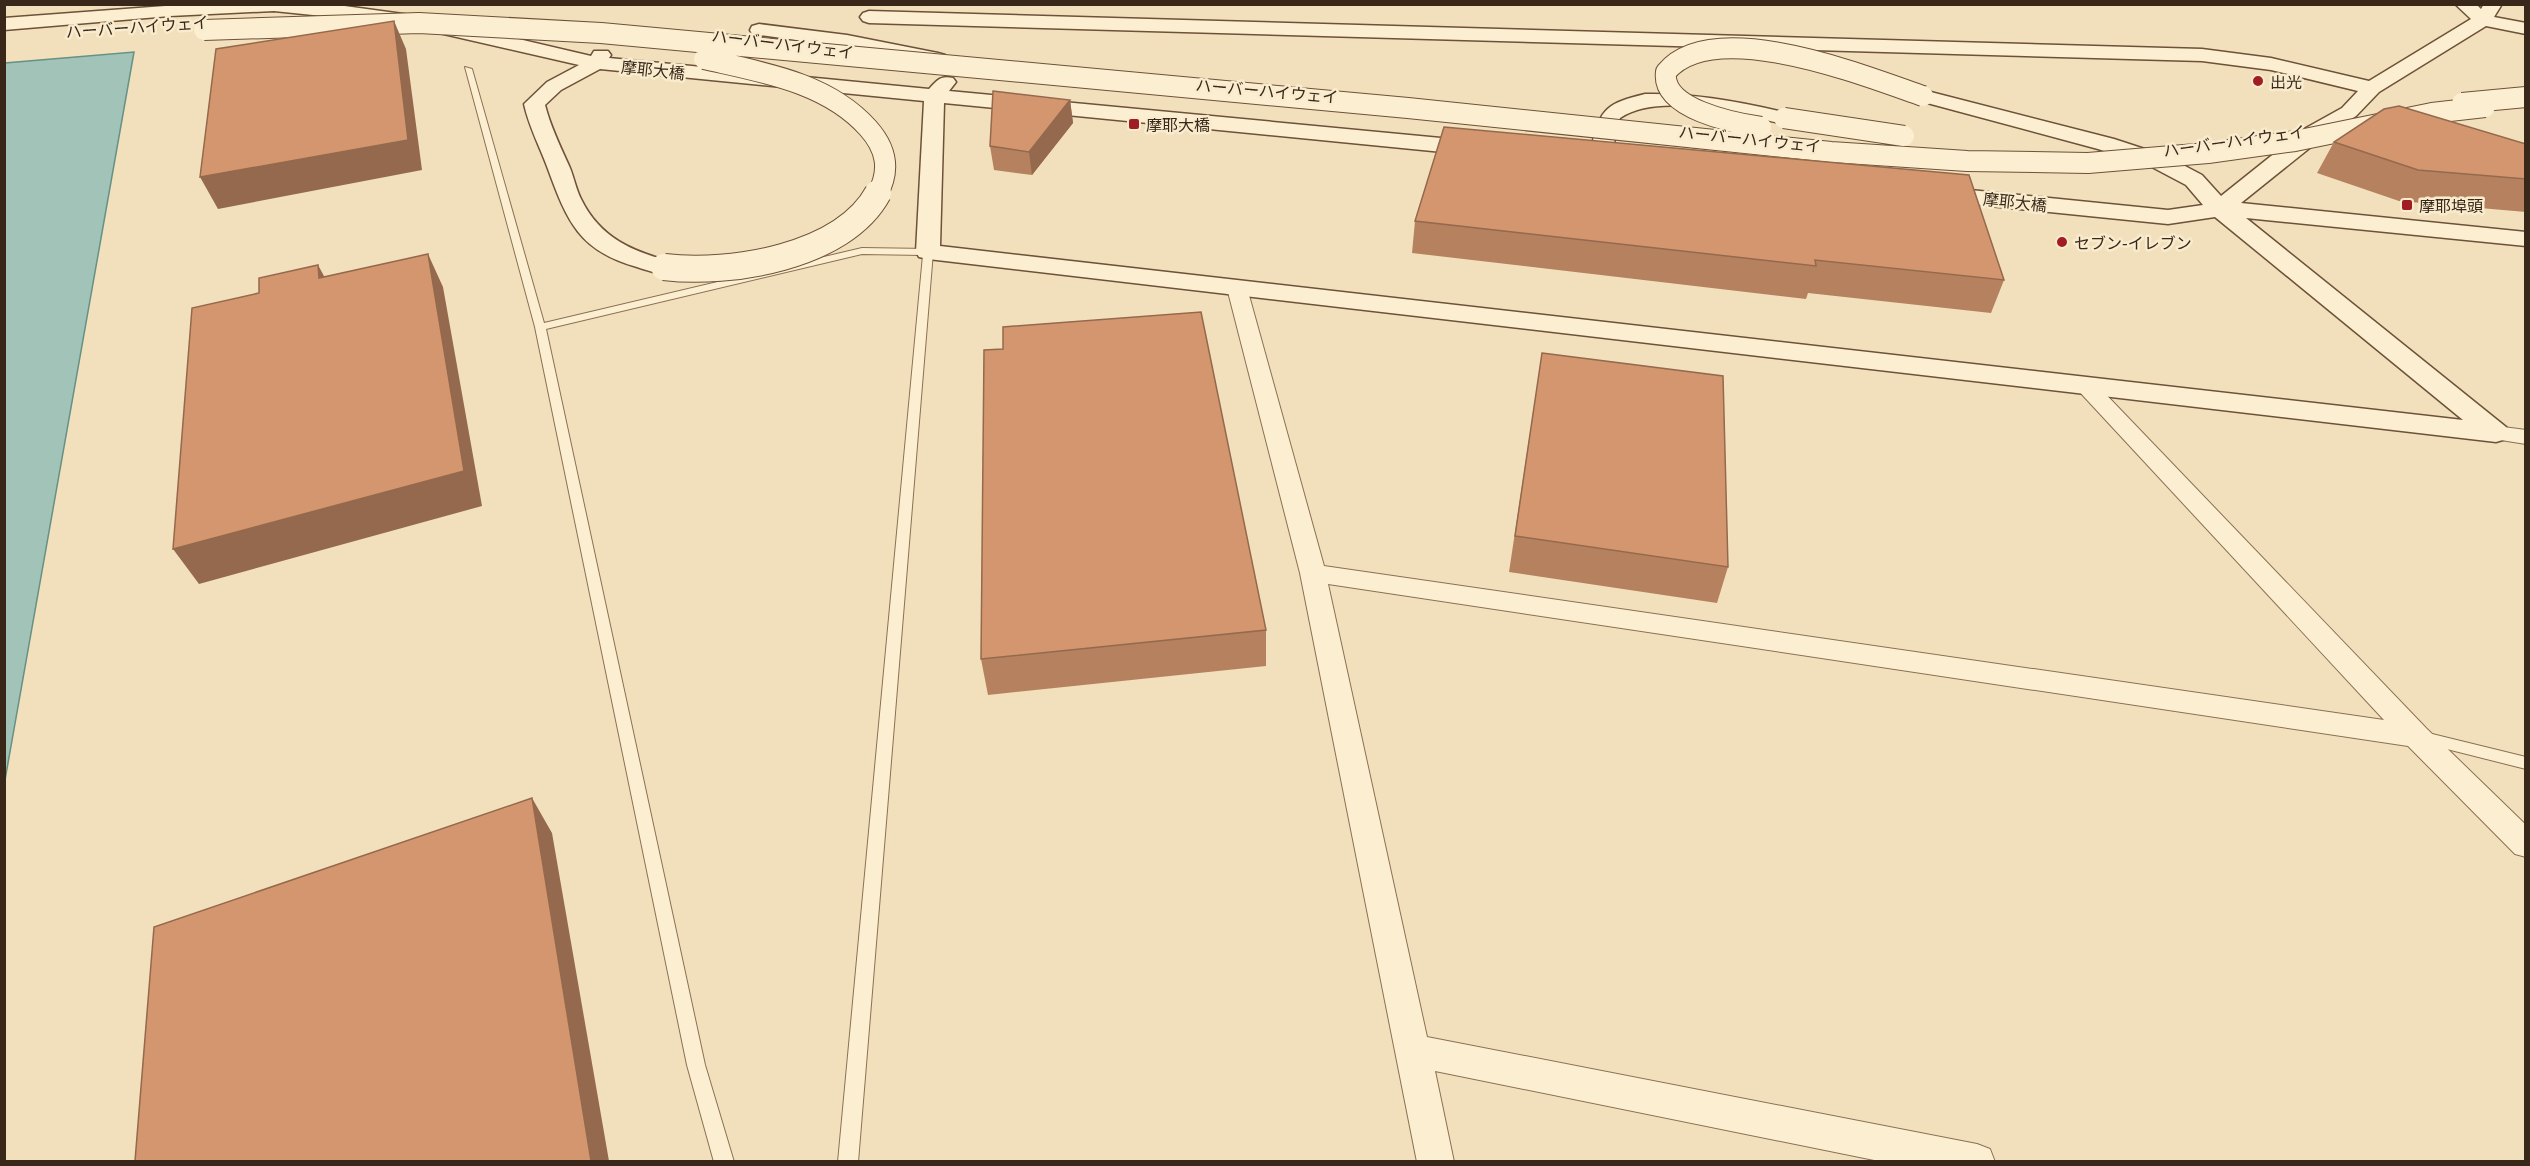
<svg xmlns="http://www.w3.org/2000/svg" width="2530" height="1166" viewBox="0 0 2530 1166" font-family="Literata,'Noto Sans JP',serif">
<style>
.water{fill:#a1c3b8;stroke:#679185;stroke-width:1.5}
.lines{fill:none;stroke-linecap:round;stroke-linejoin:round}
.lane-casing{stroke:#8b7054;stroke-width:2}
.street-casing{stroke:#8b7054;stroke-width:2}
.secondary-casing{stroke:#6d5138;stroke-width:3}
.lane{fill:#fceed0;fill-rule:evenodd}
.street{fill:#fceed0;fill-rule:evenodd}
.secondary{fill:#fceed0;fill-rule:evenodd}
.secondary-bridge-far1-casing{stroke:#6d5138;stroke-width:22;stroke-linecap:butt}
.secondary-bridge-casing{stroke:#6d5138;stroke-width:28;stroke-linecap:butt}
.secondary-bridge-far1{stroke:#fceed0;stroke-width:20}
.secondary-bridge{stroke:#fceed0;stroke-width:26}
.wall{fill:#b6815f}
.shaded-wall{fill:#94694d}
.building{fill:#d4966e;stroke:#94694d;stroke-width:1.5}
.poi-dot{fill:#a01e23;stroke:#f9ebcd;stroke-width:2}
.labels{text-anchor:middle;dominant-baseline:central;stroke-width:5;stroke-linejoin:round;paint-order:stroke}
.far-street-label{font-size:16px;fill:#39281a;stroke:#f9ebcd}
.far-poi-label{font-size:16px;fill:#39281a;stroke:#f9ebcd;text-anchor:start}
</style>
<rect width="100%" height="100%" fill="#f2e0bc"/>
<!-- water -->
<path class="water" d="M134,52L5,780V63Z"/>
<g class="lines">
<!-- lane casing -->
<g class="lane-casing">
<path id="lane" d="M465,67L472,69L544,323L862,248L928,249L933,252L858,1162H838L923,255L862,254L546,329L705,1065L734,1162H714L687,1065L535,327Z
M2424,732L2526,757V769L2419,742L2416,738L2419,734Z"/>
</g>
<!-- street casing -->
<g class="street-casing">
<path id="street" d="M1237,282L1244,284L1247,288L1324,566L2384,720L2075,387L2078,382L2086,381L2094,382L2426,728L2526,825V857L2515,854L2408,746L1328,584L1427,1037L1977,1144L1990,1149L1995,1162H1884L1435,1071L1454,1162H1417L1300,573L1227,288L1230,284Z
M2496,426L2526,430V444L2488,438L2485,433L2488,428Z"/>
</g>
<!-- secondary casing -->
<g class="secondary-casing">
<path id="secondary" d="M330,4L425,17L591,56L594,51H608L611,55L609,58L929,89C937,80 941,75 953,78L956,82L949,91L1483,142L1491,144L1494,149L1491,154L1483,156L944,103L940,246L2463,420L2215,217L2168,224L1931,200L1923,198L1920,193L1923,188L1931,186L2168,210L2203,205L2186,185L2150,166L2098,149L1916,100L1913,96L1916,92L1923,90L2114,139L2166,156L2202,175L2221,196L2306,128L2342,108L2358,91L2271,70L2202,61L869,23L863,21L860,17L863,13L869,11L2202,49L2271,58L2369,81L2471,19L2455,4H2476L2481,9L2484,4H2502L2494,17L2526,23V34L2486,26L2379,92L2356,116L2322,138L2241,203L2526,232V246L2246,218L2506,427L2511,433L2506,439L2496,442L928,259L919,257L916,252L924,101L600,69L561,90L545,105L547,112C553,132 562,150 570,168C574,178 576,189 581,199C600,238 633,252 673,262L676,267L673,272C660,275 649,271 637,267C579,251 567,221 548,169C540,147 529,127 524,104L547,82L579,65L400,24L274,11L170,16L4,30V18L192,4Z
M759,24L847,35L938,53L945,55L948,59L945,63L938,65L847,47L752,34L750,30L752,26Z
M1645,94C1694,93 1744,102 1791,114L1794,118L1791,122L1784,124C1739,115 1661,91 1620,118L1614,143L1626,149L1649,153L1652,158L1649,163C1631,167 1603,161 1592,145C1600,107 1609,103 1645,94Z"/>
</g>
<!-- lane -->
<use href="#lane" class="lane"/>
<!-- street -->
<use href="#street" class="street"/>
<!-- secondary -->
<use href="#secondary" class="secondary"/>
<!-- secondary-bridge-far1 casing -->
<g class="secondary-bridge-far1-casing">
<path id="secondary-bridge-far1" d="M204,30L419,23L601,33L1408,108L1831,152L1967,161L2088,163L2208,153L2295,141L2432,113L2485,107
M704,59C761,72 827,82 868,128C886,148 891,170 877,195
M2462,103L2526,97
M1784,118L1904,136
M1761,127C1734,123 1661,109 1666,72C1713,15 1865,76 1923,96"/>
</g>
<!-- secondary-bridge casing -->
<g class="secondary-bridge-casing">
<path id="secondary-bridge" d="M664,267C730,275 843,257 878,193"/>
</g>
<!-- secondary-bridge-far1 -->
<use href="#secondary-bridge-far1" class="secondary-bridge-far1"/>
<!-- secondary-bridge -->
<use href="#secondary-bridge" class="secondary-bridge"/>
</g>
<!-- wall -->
<path class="wall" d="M1070,100L1073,123L1032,175L994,170L990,146Z
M1444,127L2004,280L1991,313L1808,293L1806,299L1412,253L1415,221Z
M2334,142L2526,144V212L2399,201L2317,173Z
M1542,353L1728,567L1717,603L1509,572Z
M1266,630V666L988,695L981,659Z"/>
<!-- shaded-wall -->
<path class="shaded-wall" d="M394,21L406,49L422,170L218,209L200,177Z
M1070,100L1073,123L1032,175L1029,152Z
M428,254L443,287L482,506L199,584L173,549Z
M318,265L336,298L319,278Z
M532,798L552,833L609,1161H591Z"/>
<!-- building -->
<path class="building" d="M394,21L408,140L200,177L216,49Z
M993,91L1070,100L1029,152L990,146Z
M2399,106L2526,144V179L2418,170L2334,142L2384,109Z
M1444,127L1969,175L2004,280L1815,260L1816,266L1415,221Z
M428,254L464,471L173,549L192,308L259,293V278L318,265L319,278Z
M1201,312L1266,630L981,659L984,350L1003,349V327Z
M1542,353L1723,376L1728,567L1515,536Z
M532,798L591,1161H135L154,927Z"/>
<!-- markers -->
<g class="poi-dot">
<circle cx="2258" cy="81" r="6"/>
<rect x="1128" y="118" width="12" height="12" rx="3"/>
<rect x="2401" y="199" width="12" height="12" rx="3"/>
<circle cx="2062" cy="242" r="6"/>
</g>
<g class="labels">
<!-- far-street labels -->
<g class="far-street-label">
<text transform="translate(137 26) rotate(-4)">ハーバーハイウェイ</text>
<text transform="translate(783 43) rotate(7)">ハーバーハイウェイ</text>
<text transform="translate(653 69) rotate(6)">摩耶大橋</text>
<text transform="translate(1267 90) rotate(5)">ハーバーハイウェイ</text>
<text transform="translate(1750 138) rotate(6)">ハーバーハイウェイ</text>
<text transform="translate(2234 140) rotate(-8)">ハーバーハイウェイ</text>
<text transform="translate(2015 201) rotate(6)">摩耶大橋</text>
</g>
<!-- far-poi labels -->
<g class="far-poi-label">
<text x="2270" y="81">出光</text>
<text x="1146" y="124">摩耶大橋</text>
<text x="2419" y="205">摩耶埠頭</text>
<text x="2074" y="242">セブン-イレブン</text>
</g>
</g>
<!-- border -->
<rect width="2530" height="1166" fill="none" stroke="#39281a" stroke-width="12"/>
</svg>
